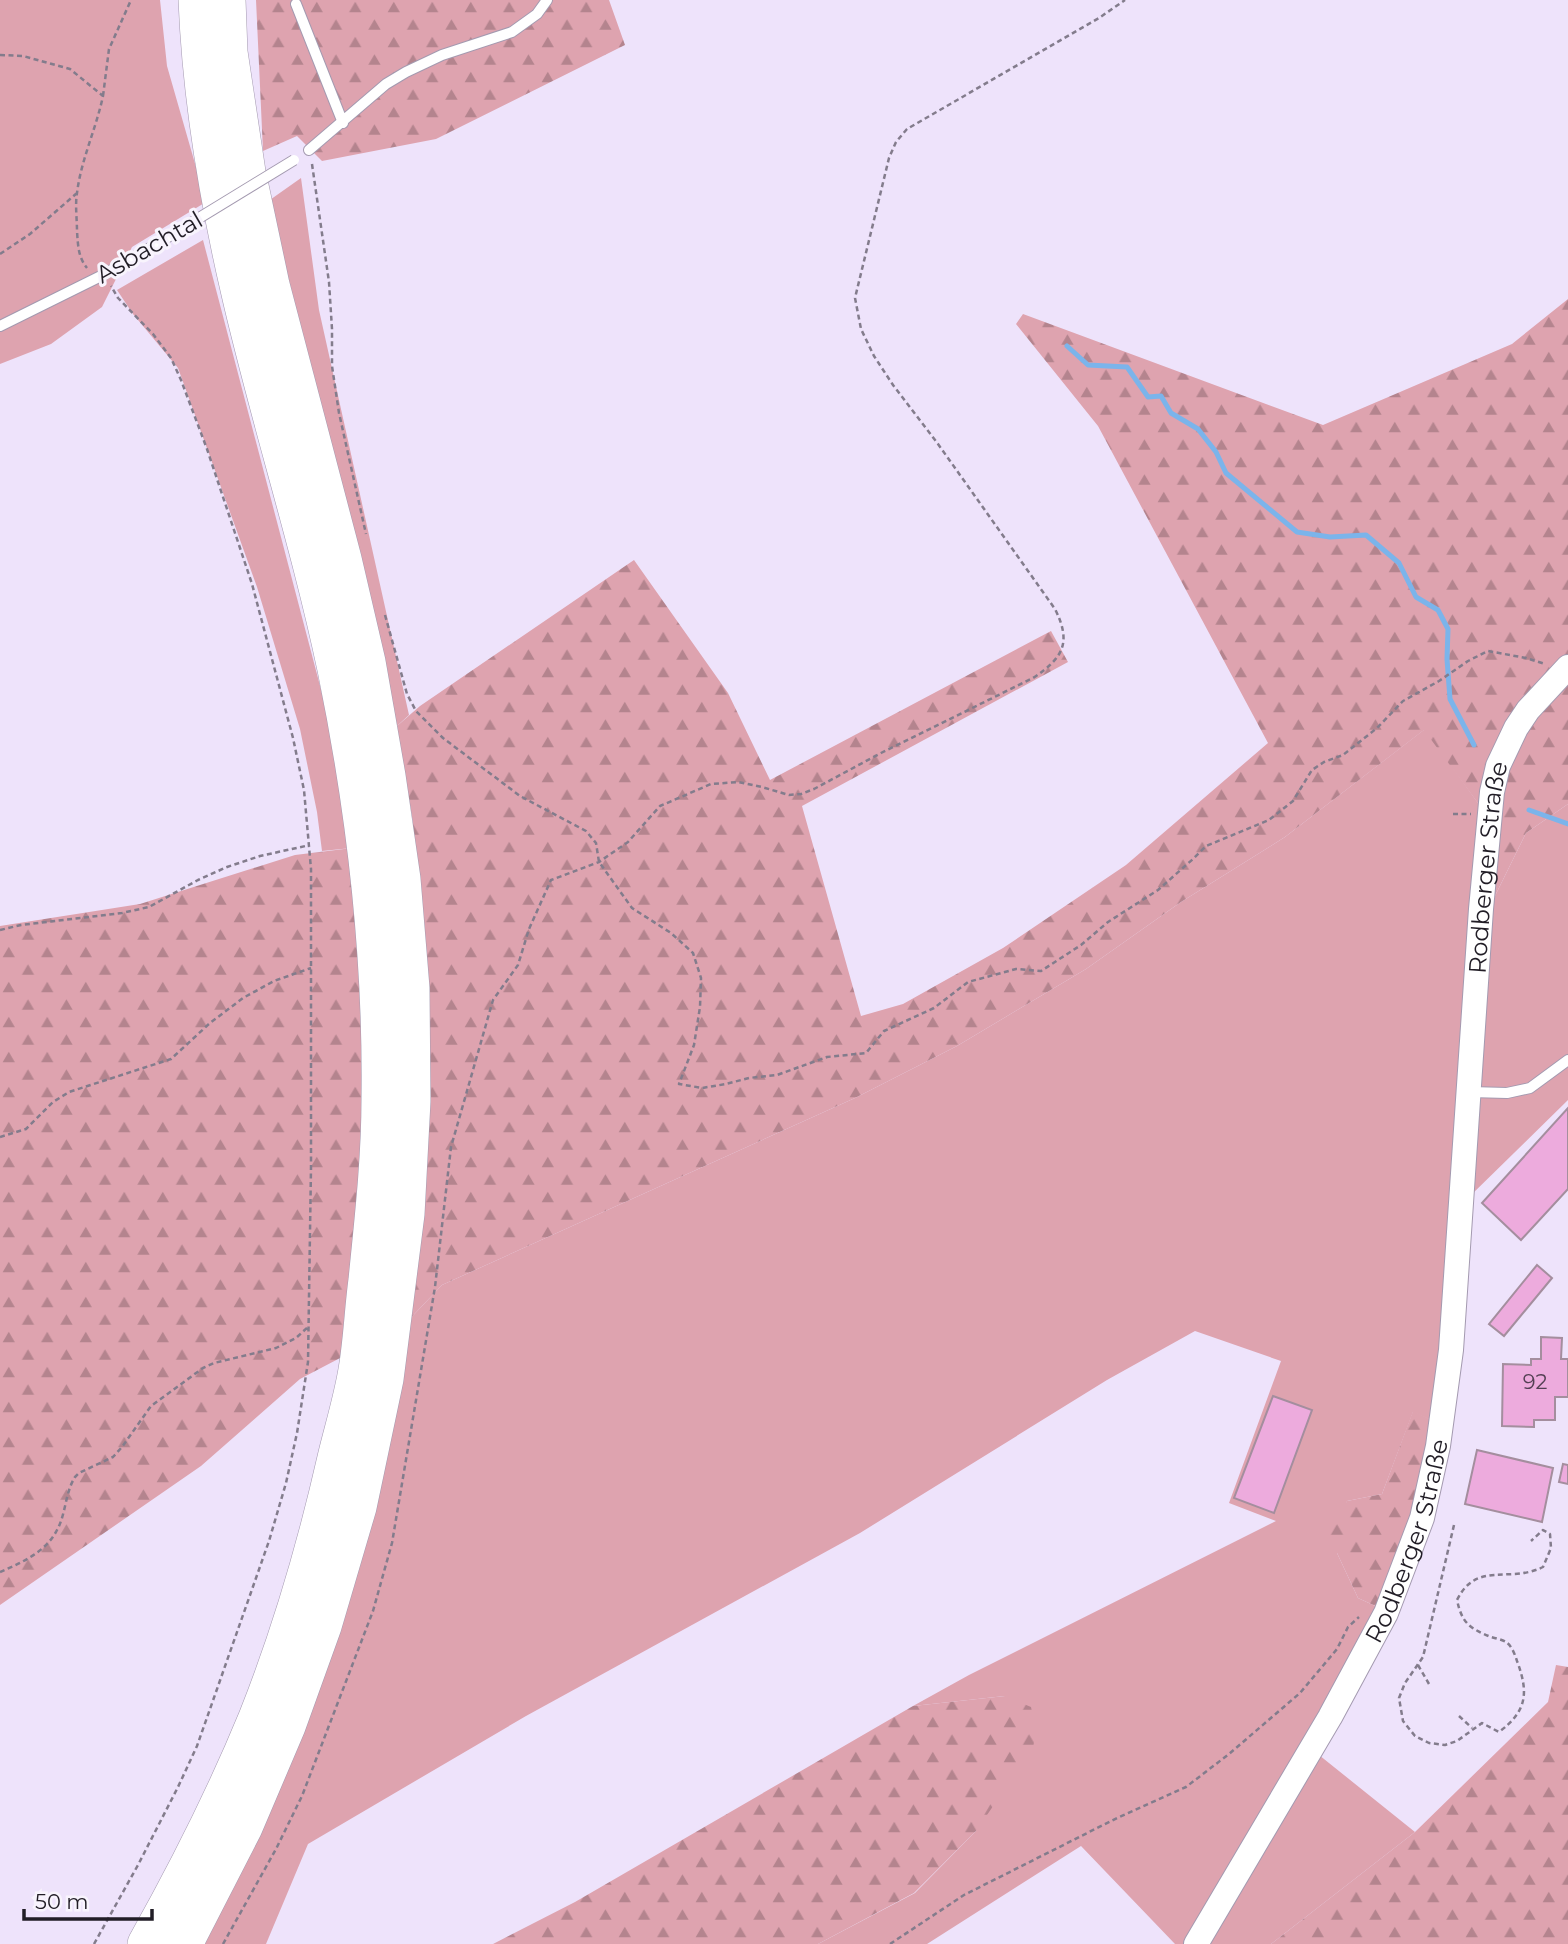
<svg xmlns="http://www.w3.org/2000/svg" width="1568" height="1944" viewBox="0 0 1568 1944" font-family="Montserrat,sans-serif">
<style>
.green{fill:#dea3af}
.forest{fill:url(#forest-firs)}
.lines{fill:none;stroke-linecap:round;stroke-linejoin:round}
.stream{stroke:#7bb4eb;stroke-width:5}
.building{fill:#edabdd;stroke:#a48e9e;stroke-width:2}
.service-casing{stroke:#a49ab0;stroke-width:12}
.tertiary-casing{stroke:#a49ab0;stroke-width:26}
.motorway-casing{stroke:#a49ab0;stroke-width:38}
.path{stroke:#837c8c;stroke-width:2.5;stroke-dasharray:5 3.5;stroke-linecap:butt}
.service{stroke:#fff;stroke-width:10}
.tertiary{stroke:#fff;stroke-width:24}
.motorway{stroke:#fff;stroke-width:37}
.service-bridge-casing{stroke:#a49ab0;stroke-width:12;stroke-linecap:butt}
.service-bridge{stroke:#fff;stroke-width:10}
.labels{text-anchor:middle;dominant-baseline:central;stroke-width:6;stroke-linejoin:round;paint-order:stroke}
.number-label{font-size:21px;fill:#544054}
.street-label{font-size:24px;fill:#211d26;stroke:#f8f4fd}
</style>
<defs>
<pattern id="forest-firs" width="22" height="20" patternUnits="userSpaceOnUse" patternTransform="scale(1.75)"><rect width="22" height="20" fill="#dea3af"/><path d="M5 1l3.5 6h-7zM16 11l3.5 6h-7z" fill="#b4848e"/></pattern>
</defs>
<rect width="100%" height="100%" fill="#eee3fb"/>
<!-- green -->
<path class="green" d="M0,0H160L167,66L206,202L132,247L102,307L51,344L0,364Z
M301,178L319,310L409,715L397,726L267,202Z
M203,240L324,701L352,848L322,851L317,812L300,729L257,587L178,368L133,314L117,290Z
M1425,729L1483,810L1438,1423L1413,1412L1382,1494L1347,1501L1337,1553L1358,1598L1384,1610L1193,1944H1175L1081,1846L927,1944H818L915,1893L976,1831L1005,1696L913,1706L969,1675L1276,1521L1229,1503L1281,1361L1195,1331L1107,1380L860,1533L526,1716L308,1844L266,1944H196L405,1324L442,1285L855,1098L957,1046L1086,969L1181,902L1285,837Z
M1568,804V1100L1467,1199L1492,902L1526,833Z
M1314,1751L1415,1832L1271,1944H1202Z"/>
<!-- forest -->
<path class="forest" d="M256,0H609L625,45L436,139L322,161L297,136L263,151Z
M1568,299V658L1483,810L1424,730L1285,837L1181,902L1086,969L957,1046L855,1098L442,1285L405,1324L300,1379L201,1466L0,1605V926L140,904L295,855L352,848L413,823L397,726L420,706L634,560L728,693L770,780L1051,631L1068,662L802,806L861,1016L903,1004L1003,948L1126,865L1268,743L1098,426L1016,324L1023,314L1323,425L1512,344Z
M1568,678V804L1526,833L1492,902L1498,810L1507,772L1518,741Z
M1413,1411L1438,1423L1384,1610L1358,1598L1337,1553L1326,1542L1347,1501L1382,1494Z
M1556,1665L1568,1667V1944H1271L1415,1832L1548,1702Z
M1005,1696L1031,1707L1036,1731L1033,1748L976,1831L914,1893L818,1944H493L575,1902L913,1706Z"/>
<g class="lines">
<!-- stream -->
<path class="stream" d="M1067,346L1088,365L1127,367L1148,397L1161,396L1171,413L1198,429L1216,452L1226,473L1297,532L1330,537L1366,535L1399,563L1416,597L1438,610L1448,629L1447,659L1450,699L1474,745
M1529,810L1568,824"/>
</g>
<!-- building -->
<path class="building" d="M1568,1108V1189L1521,1240L1482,1203Z
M1537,1265L1552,1278L1504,1336L1489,1324Z
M1541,1337L1562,1338L1561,1359H1568V1397H1555V1420H1534V1427L1502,1426L1503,1364L1531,1365V1359H1541Z
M1273,1396L1312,1410L1274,1513L1234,1498Z
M1477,1450L1553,1468L1542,1522L1465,1504Z
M1563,1464L1568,1465V1484L1559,1482Z"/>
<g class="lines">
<!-- service casing -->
<g class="service-casing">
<path id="service" d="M296,4L343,123
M309,150L386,84L406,72L442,55L512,32L537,14L547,0
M0,326L103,275L150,248
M1470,1092L1507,1093L1530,1088L1568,1060"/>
</g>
<!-- tertiary casing -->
<g class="tertiary-casing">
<g id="tertiary">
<path id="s1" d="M1196,1944L1330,1717L1386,1613L1422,1518L1438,1446L1451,1350L1481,909L1492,792L1498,766L1516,728L1528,710L1568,667"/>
</g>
</g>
<!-- motorway casing -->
<g class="motorway-casing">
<path id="motorway" d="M146,1944C187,1871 225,1796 257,1718C290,1635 316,1546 336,1458C343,1429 352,1400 357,1370C362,1340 363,1310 367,1280C373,1220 380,1159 380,1099C382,955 365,810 336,669C309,541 268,416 239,289C217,194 201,97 197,0
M184,1944L244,1827L287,1726L323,1626L358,1507L385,1379L406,1214L412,1101L411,988L402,879L387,776L367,662L343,559L271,285L247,172L229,52L227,0"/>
</g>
<!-- path -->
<path class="path" d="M0,55L23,56L70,69L103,96C96,129 81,160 77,193C75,205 77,219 77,231C78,245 78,257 87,268
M103,96L109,49L131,0
M312,164L329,282L332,329V366L339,413L366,534
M0,254L30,234L77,193
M385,615L407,694L416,711L443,738L520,796L586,831L596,843L599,862L632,908L671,933L693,953L701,978L700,1007L694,1045L679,1084L702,1088L726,1084L749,1078L777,1075L827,1057L866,1053L884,1031L934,1008L968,982L1016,969L1041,971L1081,945L1108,922L1158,890L1193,859L1206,846L1269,820L1293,801L1312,770L1324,762L1343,755L1377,728L1403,701L1439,681L1468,661L1488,651L1526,658L1545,664
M1453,814H1471
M0,930L21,925L122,913L149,907L198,880L227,867L260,856L310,845
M0,1137L26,1129L53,1102L69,1092L171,1059L210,1023L243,998L274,981L311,968
M1454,1525L1423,1657L1405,1683L1399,1698L1403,1721L1415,1736L1429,1743L1445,1745L1457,1741L1482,1723L1499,1732C1527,1711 1529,1693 1517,1661C1515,1655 1512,1646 1506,1642C1503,1640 1495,1638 1491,1637C1469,1628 1462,1623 1457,1600C1477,1560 1509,1584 1543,1567L1551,1548L1550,1534L1543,1530L1531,1541
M0,1572C21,1563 46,1552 57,1530C66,1514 65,1493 75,1477L79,1473L113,1457L122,1447L151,1406L203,1368L214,1363L276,1348L296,1338L309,1326
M1418,1665L1429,1684
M1459,1716L1472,1728
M94,1944L138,1865L178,1787L197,1746L269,1541L286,1483L297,1433L308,1362L311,1167V869L304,790L293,738L252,584L207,449L181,380L171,358L153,334L118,298L111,286
M223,1944L276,1849L302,1796L373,1611L392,1543L435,1287L451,1147L493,1000L518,965L529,929L551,880L599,862L628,842L660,806L711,784L738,782L762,787L789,795L801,794L814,789L881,753L1033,678C1063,658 1072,643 1055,609L938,444L893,385L874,356L861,329L855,298L889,158L896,142L907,129L1099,18L1125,0
M890,1944L964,1895L1117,1818L1186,1787L1229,1754L1300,1693L1337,1649L1348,1627L1359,1617"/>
<!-- service -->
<use href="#service" class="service"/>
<!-- tertiary -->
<use href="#tertiary" class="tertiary"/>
<!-- motorway -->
<use href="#motorway" class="motorway"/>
<!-- service-bridge casing -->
<g class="service-bridge-casing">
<path id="service-bridge" d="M150,248L294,160"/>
</g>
<!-- service-bridge -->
<use href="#service-bridge" class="service-bridge"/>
</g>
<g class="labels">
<!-- number labels -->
<g class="number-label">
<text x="1535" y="1381">92</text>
</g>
<!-- street labels -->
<g class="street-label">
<text transform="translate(149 247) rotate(-30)">Asbachtal</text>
<text stroke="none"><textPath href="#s1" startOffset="1138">Rodberger Straße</textPath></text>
<text stroke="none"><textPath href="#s1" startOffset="457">Rodberger Straße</textPath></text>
</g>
</g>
<!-- scale -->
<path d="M24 1909v10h128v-10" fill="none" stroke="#211d26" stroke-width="3.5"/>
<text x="35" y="1909" font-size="21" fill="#211d26" stroke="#f8f4fd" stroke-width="5" paint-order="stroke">50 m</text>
</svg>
